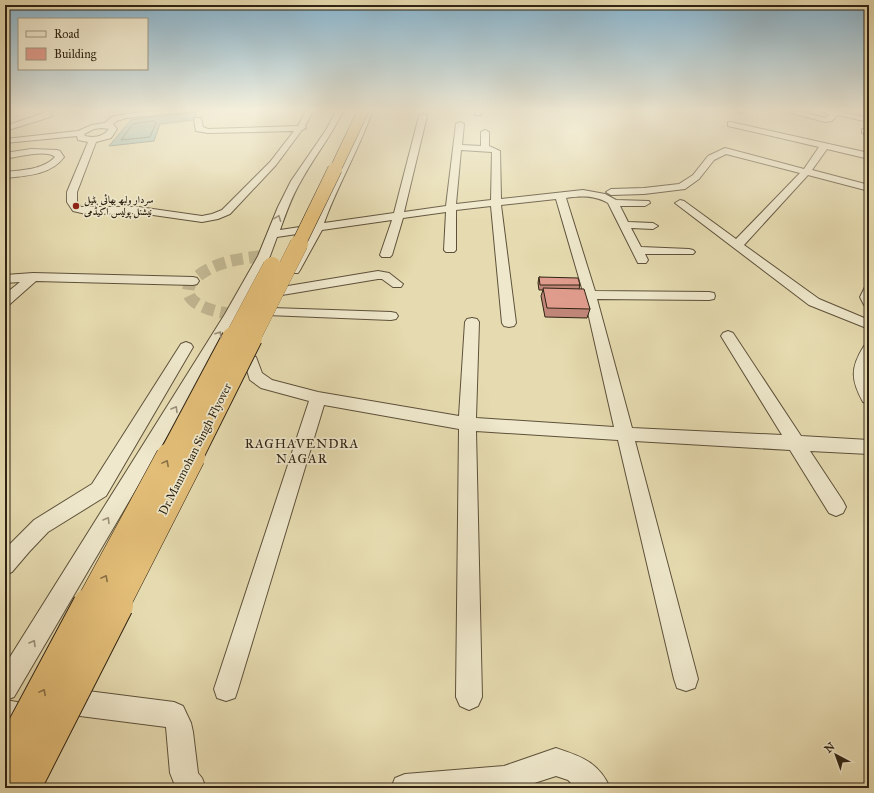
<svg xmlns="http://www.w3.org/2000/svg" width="874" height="793" viewBox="0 0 874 793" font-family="'IM FELL Great Primer',Amiri,serif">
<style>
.water{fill:#97bab1;stroke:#6d7e72}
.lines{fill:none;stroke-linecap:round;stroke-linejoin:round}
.shore{stroke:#636e62;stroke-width:1}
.minor-tunnel{stroke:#c1b691;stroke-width:12;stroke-dasharray:12 6;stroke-linecap:butt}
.minor-casing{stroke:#5d513a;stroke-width:2}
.minor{fill:#efe8cc;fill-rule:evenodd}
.highway-bridge-far5-casing{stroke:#2f2313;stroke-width:12;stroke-linecap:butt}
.highway-bridge-far4-casing{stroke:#2f2313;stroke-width:15;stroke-linecap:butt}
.highway-bridge-far3-casing{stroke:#2f2313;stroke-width:18;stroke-linecap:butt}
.highway-bridge-far2-casing{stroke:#2f2313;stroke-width:24;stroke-linecap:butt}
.highway-bridge-far1-casing{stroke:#2f2313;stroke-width:29;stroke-linecap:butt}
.highway-bridge-casing{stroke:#2f2313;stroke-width:36;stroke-linecap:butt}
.highway-bridge-far5{stroke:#e3be78;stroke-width:11}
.highway-bridge-far4{stroke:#e3be78;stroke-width:14}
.highway-bridge-far3{stroke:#e3be78;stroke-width:18}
.highway-bridge-far2{stroke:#e3be78;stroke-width:22}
.highway-bridge-far1{stroke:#e3be78;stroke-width:28}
.highway-bridge{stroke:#e3be78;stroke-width:34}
.wall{fill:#c2877a;stroke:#2f2313}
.building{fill:#e19d8e;stroke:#2f2313}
.oneway{stroke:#998f79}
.oneway2{stroke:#897046}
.poi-dot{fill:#8f2418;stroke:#efe8cc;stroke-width:1.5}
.labels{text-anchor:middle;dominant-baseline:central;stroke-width:3.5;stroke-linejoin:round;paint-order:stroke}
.far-poi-label{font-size:10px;font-weight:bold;fill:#2f2313;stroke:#efe8cc;text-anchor:start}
.street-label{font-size:12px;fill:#2f2313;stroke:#efe8cc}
.neighbourhood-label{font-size:13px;letter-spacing:1px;fill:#2f2313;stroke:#efe8cc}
</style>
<rect width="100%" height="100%" fill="#e6dbb0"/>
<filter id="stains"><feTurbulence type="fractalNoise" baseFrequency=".005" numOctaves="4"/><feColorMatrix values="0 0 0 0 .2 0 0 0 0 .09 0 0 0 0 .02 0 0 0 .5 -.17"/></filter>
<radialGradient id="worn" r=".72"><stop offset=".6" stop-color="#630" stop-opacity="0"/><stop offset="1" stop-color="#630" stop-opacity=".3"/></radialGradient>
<!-- water -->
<path class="water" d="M196,112L194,120L160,124L154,141L109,146L131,120Z"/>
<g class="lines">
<!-- shore -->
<path class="shore" d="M154,121L156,123L150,137L121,140L133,124Z"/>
<!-- minor-tunnel -->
<path class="minor-tunnel" d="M232,314C209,312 166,298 202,273C220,261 243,258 264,256"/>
<!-- minor casing -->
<g class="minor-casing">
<path id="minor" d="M48,109H56L50,117L5,131V126L44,113Z
M171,109H201L198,111L126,118L117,121L113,124L117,129L111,138L96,142L77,192V202L81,207H139L202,216L212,214L222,210L270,162L294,131L208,133L196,131L194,120L195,118H201L203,127L208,129L298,126L307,109H314L305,126L306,128L302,130L276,165L230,214L218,219L202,222L139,213L86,214L73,211L67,202V192L88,142L78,140L77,136L5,143V139L78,131L92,125L105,123L111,117L126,114ZM102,128L109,129C103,137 94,138 85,136L84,134L94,129Z
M337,109H344C332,135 314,157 301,181C292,196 286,213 280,230L313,225C328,185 351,149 366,109H373C360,148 338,184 324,223L394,213L419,116L423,114L427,116L404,212L446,206L456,124L460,122L464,124L462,145L481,146V132L485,130L489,132V146L500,151L501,199L583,190L605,194L616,200L649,201L650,203L645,206H620L628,222L653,223L658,226L653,229L631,228L641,247L689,249L693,250L695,252L693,254H645L648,260L646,263H638L608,203C594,195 581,196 566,198L595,291L709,292L714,293L715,296L714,299L709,300L597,299L632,428L782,435L721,336L723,333L728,331L733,333L801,436L869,440V454L810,451L843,501L846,507L843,513L836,516L829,513L790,450L635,441L698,679L695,688L686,691L677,688L674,679L618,440L476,431L482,697L478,706L469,710L460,706L456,697L459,429L324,405L238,689L235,698L226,701L217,698L214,689L309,401L261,388L250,380L244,361L246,357L251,356L256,357L262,373L272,380L318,392L459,416L465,322L467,319L472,318L477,319L479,322L476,418L614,427L584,295L556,199L501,205L516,323L514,326L509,327L504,326L502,323L491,206L456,210V250L454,252H446L444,250L446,212L403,218L392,255L390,257H382L380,255L392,220L322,230L300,270L298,273H290L288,270L310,232L277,237L270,256L239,314L14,697L6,700L33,705L42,709L46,718L42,727L33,731L5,726V665L225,314L258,256L278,207L291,181L326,130ZM461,150L492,152L491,200L456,204Z
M475,109H482L481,115H475Z
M738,109H747L740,113L736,111Z
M776,109H790L825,118L830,114L825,113V109H843L841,112L869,118V122L837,115L832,121L825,122Z
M728,122H731L869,153V159L827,149L812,170L869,185V191L808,175L744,245L819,299L869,320V329L809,305L675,203L680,200L684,201L736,239L800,173L726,154L714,160L699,179L685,189L644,194L611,195L606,192L611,189L644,188L679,184L693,175L708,156L725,148L804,169L819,147L728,126Z
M862,129L869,130V134L862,133Z
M31,149L57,150L60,151L64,157C51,175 26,176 5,178V172C22,170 43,170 55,157C46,149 17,157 5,159V153Z
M378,271L389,273L403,284L401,287H393L382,279H378L282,295L277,294L276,291L277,288L282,287Z
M33,273L193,277L197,278L199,281L197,284L193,285L36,281L10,304L5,305V294L20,282L5,283V275Z
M869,286V306L864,305L860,297L865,287Z
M272,308L391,312L396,313L398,316L396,319L391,320L267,315L265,312L267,309Z
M186,342L191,344L193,347L106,496L48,532L29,552L12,572L5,575V549L34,520L92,484L181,344Z
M869,344V404L863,402C851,380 850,368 864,346Z
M80,690L174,702L183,706L191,723L193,732L198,773L202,778L206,788H176L170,773L166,727L80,716L71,712L67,703L71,694Z
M556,748C580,756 599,762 610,788H576L568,780L556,776L519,788H391L395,778L405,774L504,766Z"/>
</g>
<!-- minor -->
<use href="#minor" class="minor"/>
<!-- highway-bridge-far5 casing -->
<g class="highway-bridge-far5-casing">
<path id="highway-bridge-far5" d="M335,170L364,109"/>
</g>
<!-- highway-bridge-far4 casing -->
<g class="highway-bridge-far4-casing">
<path id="highway-bridge-far4" d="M298,245L335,169"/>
</g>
<!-- highway-bridge-far3 casing -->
<g class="highway-bridge-far3-casing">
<path id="highway-bridge-far3" d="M233,339L272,266
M251,339L299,244"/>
</g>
<!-- highway-bridge-far2 casing -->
<g class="highway-bridge-far2-casing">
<path id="highway-bridge-far2" d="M169,458L233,338
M191,458L251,338"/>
</g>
<!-- highway-bridge-far1 casing -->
<g class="highway-bridge-far1-casing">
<path id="highway-bridge-far1" d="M89,606L170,457
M115,606L191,457"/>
</g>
<!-- highway-bridge casing -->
<g class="highway-bridge-casing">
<path id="highway-bridge" d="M5,764L90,605
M23,788L116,605"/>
</g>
<!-- highway-bridge-far5 -->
<use href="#highway-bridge-far5" class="highway-bridge-far5"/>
<!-- highway-bridge-far4 -->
<use href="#highway-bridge-far4" class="highway-bridge-far4"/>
<!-- highway-bridge-far3 -->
<use href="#highway-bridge-far3" class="highway-bridge-far3"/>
<!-- highway-bridge-far2 -->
<use href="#highway-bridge-far2" class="highway-bridge-far2"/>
<!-- highway-bridge-far1 -->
<use href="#highway-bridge-far1" class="highway-bridge-far1"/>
<!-- highway-bridge -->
<use href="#highway-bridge" class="highway-bridge"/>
</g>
<!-- wall -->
<path class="wall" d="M539,277L580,285L579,289L590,309L587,318L545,317L541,296L543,290H539L538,283Z"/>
<!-- building -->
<path class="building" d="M539,277L578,278L580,285H540Z
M543,288L584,289L590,309L547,308Z"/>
<!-- one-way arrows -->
<defs><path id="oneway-chevron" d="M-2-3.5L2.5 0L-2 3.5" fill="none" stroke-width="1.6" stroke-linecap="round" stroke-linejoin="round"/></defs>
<g class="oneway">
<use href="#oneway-chevron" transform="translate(278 218) rotate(-69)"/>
<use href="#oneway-chevron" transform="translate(219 334) rotate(-58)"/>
<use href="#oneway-chevron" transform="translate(175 409) rotate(-59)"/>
<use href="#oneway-chevron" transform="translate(107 520) rotate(-59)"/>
<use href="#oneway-chevron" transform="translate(33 643) rotate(-59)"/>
</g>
<g class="oneway2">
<use href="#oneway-chevron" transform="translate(166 463) rotate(-62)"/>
<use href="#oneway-chevron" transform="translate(105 578) rotate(-62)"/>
<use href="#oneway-chevron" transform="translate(43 692) rotate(-62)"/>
</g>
<!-- sky -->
<linearGradient id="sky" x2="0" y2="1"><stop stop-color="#87b6d2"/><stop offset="0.5" stop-color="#f4efdb"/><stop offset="1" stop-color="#f4efdb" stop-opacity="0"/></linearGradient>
<rect width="874" height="220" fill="url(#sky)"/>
<!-- markers -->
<circle class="poi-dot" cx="76" cy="206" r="4"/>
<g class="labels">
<!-- far-poi labels -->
<g class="far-poi-label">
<text x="84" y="200">سردار ولبھ بھائی پٹیل<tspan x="84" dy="12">نیشنل پولیس اکیڈمی</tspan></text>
</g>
<!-- street labels -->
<g class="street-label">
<text transform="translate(195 449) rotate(-63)">Dr.Manmohan Singh Flyover</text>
</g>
<!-- neighbourhood labels -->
<g class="neighbourhood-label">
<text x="302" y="444">RAGHAVENDRA<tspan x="302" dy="15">NAGAR</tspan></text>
</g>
</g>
<!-- margin -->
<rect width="874" height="793" fill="none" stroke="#e6dbb0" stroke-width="20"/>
<rect x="6" y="6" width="862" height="781" fill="none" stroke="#2f2313" stroke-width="2"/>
<rect x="10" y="10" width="854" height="773" fill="none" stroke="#2f2313"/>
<!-- legend -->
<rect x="18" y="18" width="130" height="52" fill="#efe8cc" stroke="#a29982"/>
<rect x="26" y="31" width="20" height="6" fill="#efe8cc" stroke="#a29982"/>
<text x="54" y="38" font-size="12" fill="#2f2313">Road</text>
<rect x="26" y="48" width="20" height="12" fill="#e19d8e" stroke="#a29982"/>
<text x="54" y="58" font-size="12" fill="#2f2313">Building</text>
<!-- north arrow -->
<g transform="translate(836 755) rotate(319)" stroke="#efe8cc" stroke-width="3" paint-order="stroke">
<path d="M0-3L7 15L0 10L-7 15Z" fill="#2f2313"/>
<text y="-6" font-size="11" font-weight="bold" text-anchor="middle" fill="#2f2313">N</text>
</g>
<rect width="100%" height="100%" filter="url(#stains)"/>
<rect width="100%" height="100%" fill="url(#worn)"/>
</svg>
